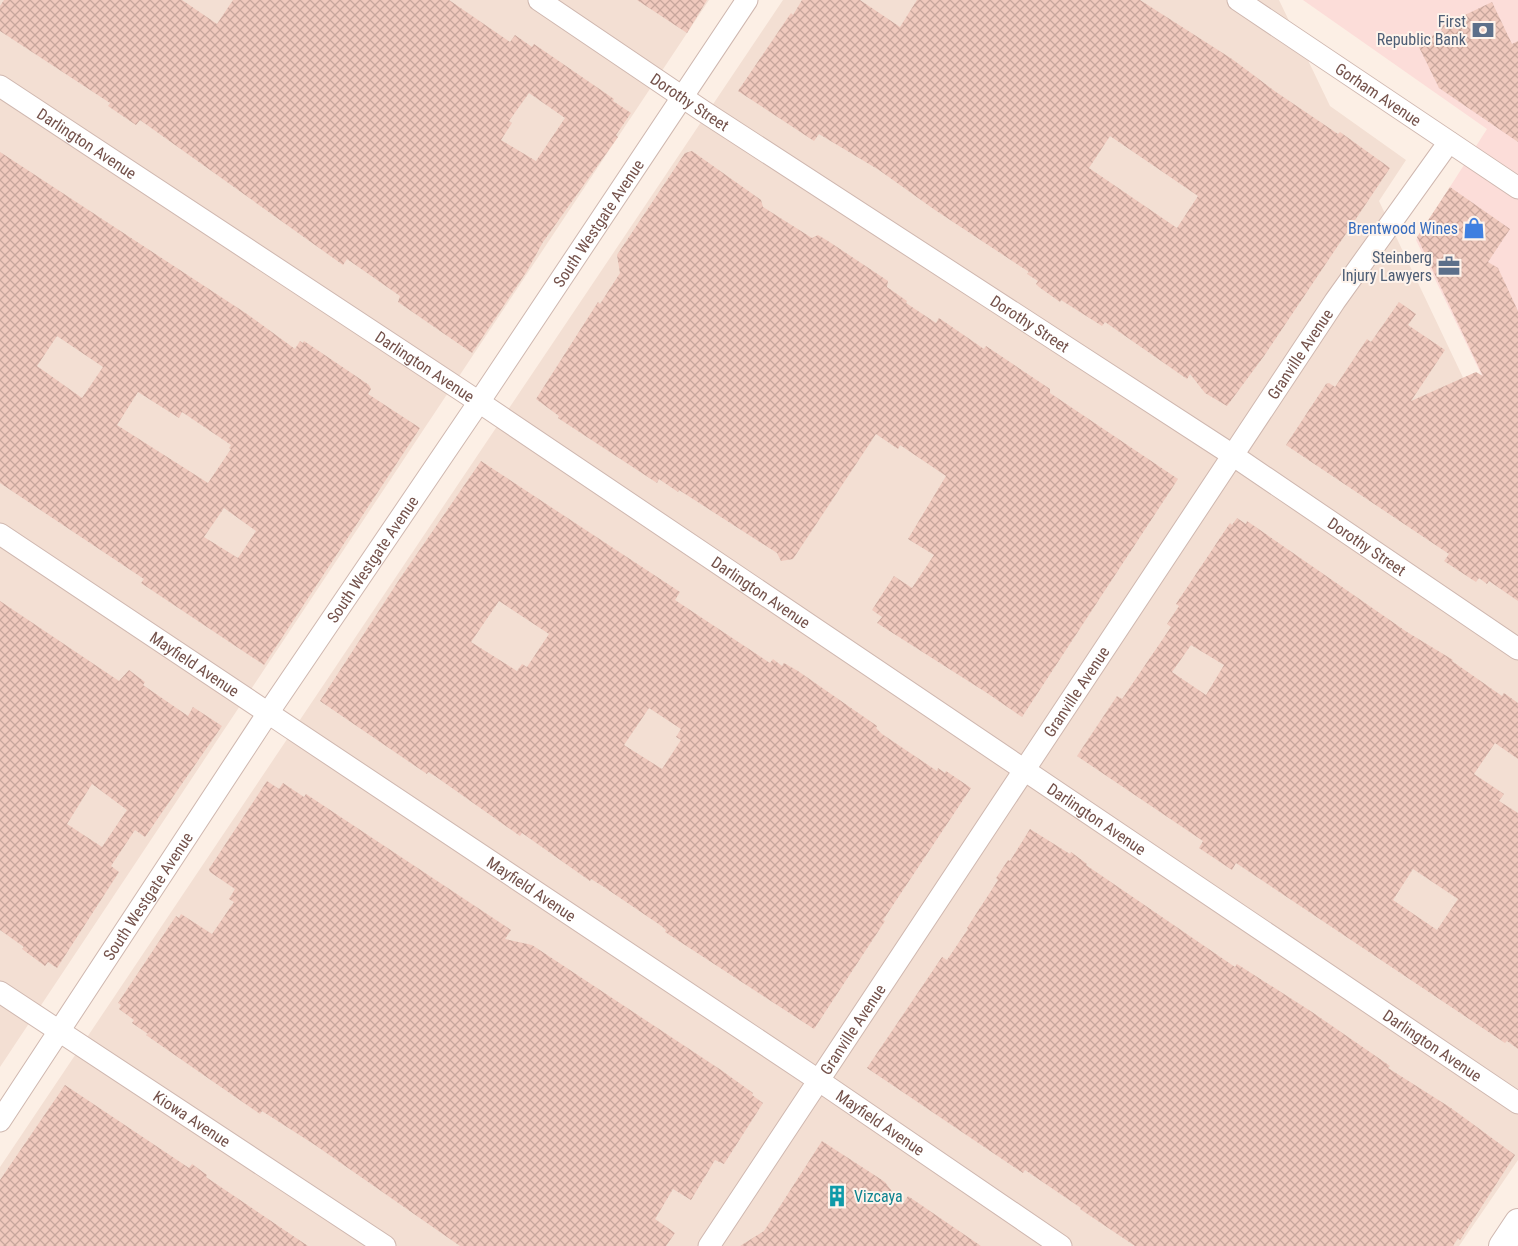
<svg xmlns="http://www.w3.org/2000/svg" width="1518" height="1246" viewBox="0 0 1518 1246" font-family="'Roboto Condensed',sans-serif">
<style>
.residential{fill:#f3dfd3}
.commercial{fill:#fcddd9}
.building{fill:url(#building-cross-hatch);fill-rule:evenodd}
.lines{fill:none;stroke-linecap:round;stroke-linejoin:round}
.minor-casing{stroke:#cfb7af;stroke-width:23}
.tertiary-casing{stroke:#cfb7af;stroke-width:28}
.minor{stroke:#fff;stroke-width:21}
.tertiary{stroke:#fff;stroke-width:26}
.labels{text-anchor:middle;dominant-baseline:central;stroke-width:4;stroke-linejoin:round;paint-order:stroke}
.service-label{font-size:16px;fill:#4e5e75;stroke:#fef3eb;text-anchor:end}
.street-label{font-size:16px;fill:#74524b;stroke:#fef3eb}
.shop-label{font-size:16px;fill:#366cbe;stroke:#fef3eb;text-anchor:end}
.culture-label{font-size:16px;fill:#0d838f;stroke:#fef3eb;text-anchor:start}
</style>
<defs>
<pattern id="building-cross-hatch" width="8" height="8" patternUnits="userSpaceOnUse" patternTransform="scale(1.25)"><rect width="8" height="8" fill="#f0c9bd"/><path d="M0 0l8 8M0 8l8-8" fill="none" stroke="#c7a69c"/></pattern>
</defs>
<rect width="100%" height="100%" fill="#fcefe5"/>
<!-- residential -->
<path class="residential" d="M0,0H709L0,1067Z
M783,0H1279L1330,106L1406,160L1379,201L1518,493V1160L1459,1246H0V1167Z"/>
<!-- commercial -->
<path class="commercial" d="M1303,0H1518V450L1416,240L1487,129Z"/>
<!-- building -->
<path class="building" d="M4,0H182L217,24L233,0H449L510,42L515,35L532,47L534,44L614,99L613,101L631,113L616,135L618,137L543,242L527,271L472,353L398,302L400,296L347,259L343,265L140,120L136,125L108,106L110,103L0,31V6ZM529,93L565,118L536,161L501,140L512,123L509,121Z
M637,0H707L687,33Z
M802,0H860L900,27L917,0H1140L1232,59L1276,92L1338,134L1340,132L1390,168L1264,356L1227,406L1205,393L1190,374L1187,379L1105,322L1102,326L1061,300L1060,302L1039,287L1036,284L1038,281L1027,274L1029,272L935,210L879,170L819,134L814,141L738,91L791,13L793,15ZM1110,136L1198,196L1177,228L1089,168Z
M1492,2L1512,44L1518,41V142L1439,88L1417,43L1442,31L1440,27Z
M692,151L761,200L763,207L812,238L818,235L828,241L888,281L887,287L907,301L906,303L936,323L939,318L984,349L986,346L1050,389V393L1178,479L1022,717L987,693L877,623L882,617L872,610L894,576L912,588L934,555L908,539L946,476L900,445L898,449L876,434L793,559L781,561L777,553L679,490L678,492L659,479L657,483L558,418L559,416L536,399L598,302L600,304L620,273L617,255L685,153Z
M0,152L247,314L295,349L300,341L303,343L304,341L369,385L371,389L368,394L420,428L264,665L141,583L144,579L0,483ZM57,336L103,367L82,398L37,366ZM138,392L179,418L182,412L231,445L229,448L231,449L208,483L117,425ZM224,508L256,531L238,558L204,537Z
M1450,187L1510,229L1488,262L1498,268L1518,311V601L1489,581L1487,584L1479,578L1476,582L1444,561L1449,554L1286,445L1326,384L1329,383L1335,387L1367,339L1371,342L1399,302L1416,314L1408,325L1445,350L1411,401L1476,372L1483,376L1417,237Z
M481,461L680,592L675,600L770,663L773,659L782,666L784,663L798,671L877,726L876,728L882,734L937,771L938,768L945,773L946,771L971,788L883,920L885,921L814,1029L665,932L666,930L660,925L604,887L591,879L590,881L522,833L520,836L435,776L428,772L427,774L320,701L401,577ZM499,601L549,634L527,667L522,664L517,671L471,642ZM649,708L681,729L676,737L681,740L662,769L624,745Z
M1237,518L1246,524L1247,521L1407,632L1453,660L1452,661L1502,696L1504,693L1518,703V759L1495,743L1474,774L1504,794L1499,801L1518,813V1049L1507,1041L1505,1043L1236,863L1232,870L1199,848L1203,841L1077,756L1117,696L1122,699L1171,627L1167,624L1179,606L1176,604L1230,523L1232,525ZM1191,645L1224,665L1206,695L1172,672ZM1413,869L1458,899L1437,930L1393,900Z
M0,601L119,681L129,670L145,682L143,685L188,716L193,707L222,726L145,837L135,830L111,866L119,872L57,968L48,962L45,966L22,949L24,947L0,930ZM92,784L127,810L102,847L67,824Z
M267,781L279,789L283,783L304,797L306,794L511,930L505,939L532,945L721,1070L753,1093L752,1095L763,1103L724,1164L715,1160L691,1200L673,1189L655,1219L675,1233L666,1246H460L315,1145L262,1111L260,1114L205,1076L146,1035L148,1034L132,1023L134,1020L119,1009L121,1005L118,1003L176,916L179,918L181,914L212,934L234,902L229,899L235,889L210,872L209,869Z
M1030,829L1070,854L1071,852L1087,864L1086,865L1235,967L1237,964L1312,1012L1390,1066L1388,1068L1451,1108L1515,1155L1460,1240L1458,1238L1453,1246H1135L1080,1209L1081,1208L1025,1170L1023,1173L867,1068L942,957L947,960L968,929L967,928L998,880L996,878L1008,860L1010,861Z
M65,1085L189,1168L192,1164L207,1175L206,1177L308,1246H0V1180Z
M822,1141L885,1182L902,1205L908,1196L981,1246H740L764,1231Z"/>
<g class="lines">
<!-- minor casing -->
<g class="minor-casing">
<g id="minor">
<path id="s1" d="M539,0L703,111L1234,456L1518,649"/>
<path id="s2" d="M1238,0L1518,188"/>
<path id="s3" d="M0,86L479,402L1518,1103"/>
<path id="s4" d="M0,534L818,1080L1061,1246"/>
<path id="s5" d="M0,992L385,1246"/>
<path id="s6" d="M0,1121L268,713L479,402L747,0"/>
<path id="s7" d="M709,1246L1335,301L1449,142"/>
</g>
</g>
<!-- tertiary casing -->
<g class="tertiary-casing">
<path id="tertiary" d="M1502,1246L1518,1222"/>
</g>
<!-- minor -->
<use href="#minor" class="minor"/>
<!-- tertiary -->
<use href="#tertiary" class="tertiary"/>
</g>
<!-- icons -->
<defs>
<g id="bank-bare" transform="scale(1.725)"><path d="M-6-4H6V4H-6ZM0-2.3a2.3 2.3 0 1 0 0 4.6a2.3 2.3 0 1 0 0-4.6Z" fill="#5c6f8a" stroke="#fef3eb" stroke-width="2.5" paint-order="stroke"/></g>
<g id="shop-bare" transform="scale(1.725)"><path d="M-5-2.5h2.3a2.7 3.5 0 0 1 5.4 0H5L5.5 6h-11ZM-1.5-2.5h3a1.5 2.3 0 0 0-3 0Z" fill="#3f7fe0" stroke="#fef3eb" stroke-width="2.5" paint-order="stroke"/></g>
<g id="office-bare" transform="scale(1.725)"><path d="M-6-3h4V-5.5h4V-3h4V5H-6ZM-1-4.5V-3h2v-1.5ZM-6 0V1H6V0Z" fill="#5c6f8a" stroke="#fef3eb" stroke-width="2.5" paint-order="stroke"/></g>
<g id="building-bare" transform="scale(1.725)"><path d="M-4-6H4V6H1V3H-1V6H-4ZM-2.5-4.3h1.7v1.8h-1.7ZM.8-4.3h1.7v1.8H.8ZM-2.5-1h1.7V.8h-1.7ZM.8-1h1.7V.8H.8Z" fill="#0f9aa8" stroke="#fef3eb" stroke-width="2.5" paint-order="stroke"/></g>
</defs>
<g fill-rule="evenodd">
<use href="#bank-bare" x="1483" y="30"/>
<use href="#shop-bare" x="1474" y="228"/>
<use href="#office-bare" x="1449" y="266"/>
<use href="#building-bare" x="837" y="1196"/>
</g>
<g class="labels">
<!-- service labels -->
<g class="service-label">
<text x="1466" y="21">First<tspan x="1466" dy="18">Republic Bank</tspan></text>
<text x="1432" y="257">Steinberg<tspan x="1432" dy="18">Injury Lawyers</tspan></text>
</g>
<!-- street labels -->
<g class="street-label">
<text stroke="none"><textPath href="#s2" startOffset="169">Gorham Avenue</textPath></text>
<text stroke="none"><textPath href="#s1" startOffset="182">Dorothy Street</textPath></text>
<text stroke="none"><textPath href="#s3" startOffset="104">Darlington Avenue</textPath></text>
<text stroke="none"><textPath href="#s6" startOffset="1079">South Westgate Avenue</textPath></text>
<text stroke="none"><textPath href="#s1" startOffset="588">Dorothy Street</textPath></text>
<text stroke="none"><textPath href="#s7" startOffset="1070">Granville Avenue</textPath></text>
<text stroke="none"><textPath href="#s3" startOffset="509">Darlington Avenue</textPath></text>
<text stroke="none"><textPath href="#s1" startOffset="992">Dorothy Street</textPath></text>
<text stroke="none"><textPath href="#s6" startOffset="674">South Westgate Avenue</textPath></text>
<text stroke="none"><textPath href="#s3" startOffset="914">Darlington Avenue</textPath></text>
<text stroke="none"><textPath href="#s4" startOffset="234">Mayfield Avenue</textPath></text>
<text stroke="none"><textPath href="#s7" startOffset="665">Granville Avenue</textPath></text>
<text stroke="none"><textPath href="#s3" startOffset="1319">Darlington Avenue</textPath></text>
<text stroke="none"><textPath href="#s4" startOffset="639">Mayfield Avenue</textPath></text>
<text stroke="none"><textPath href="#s6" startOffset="269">South Westgate Avenue</textPath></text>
<text stroke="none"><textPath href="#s7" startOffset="260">Granville Avenue</textPath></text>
<text stroke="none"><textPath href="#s3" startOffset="1724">Darlington Avenue</textPath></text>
<text stroke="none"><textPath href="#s5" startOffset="230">Kiowa Avenue</textPath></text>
<text stroke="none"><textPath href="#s4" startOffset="1059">Mayfield Avenue</textPath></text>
</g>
<!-- shop labels -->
<g class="shop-label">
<text x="1458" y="228">Brentwood Wines</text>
</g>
<!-- culture labels -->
<g class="culture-label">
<text x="854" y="1196">Vizcaya</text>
</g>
</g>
</svg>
